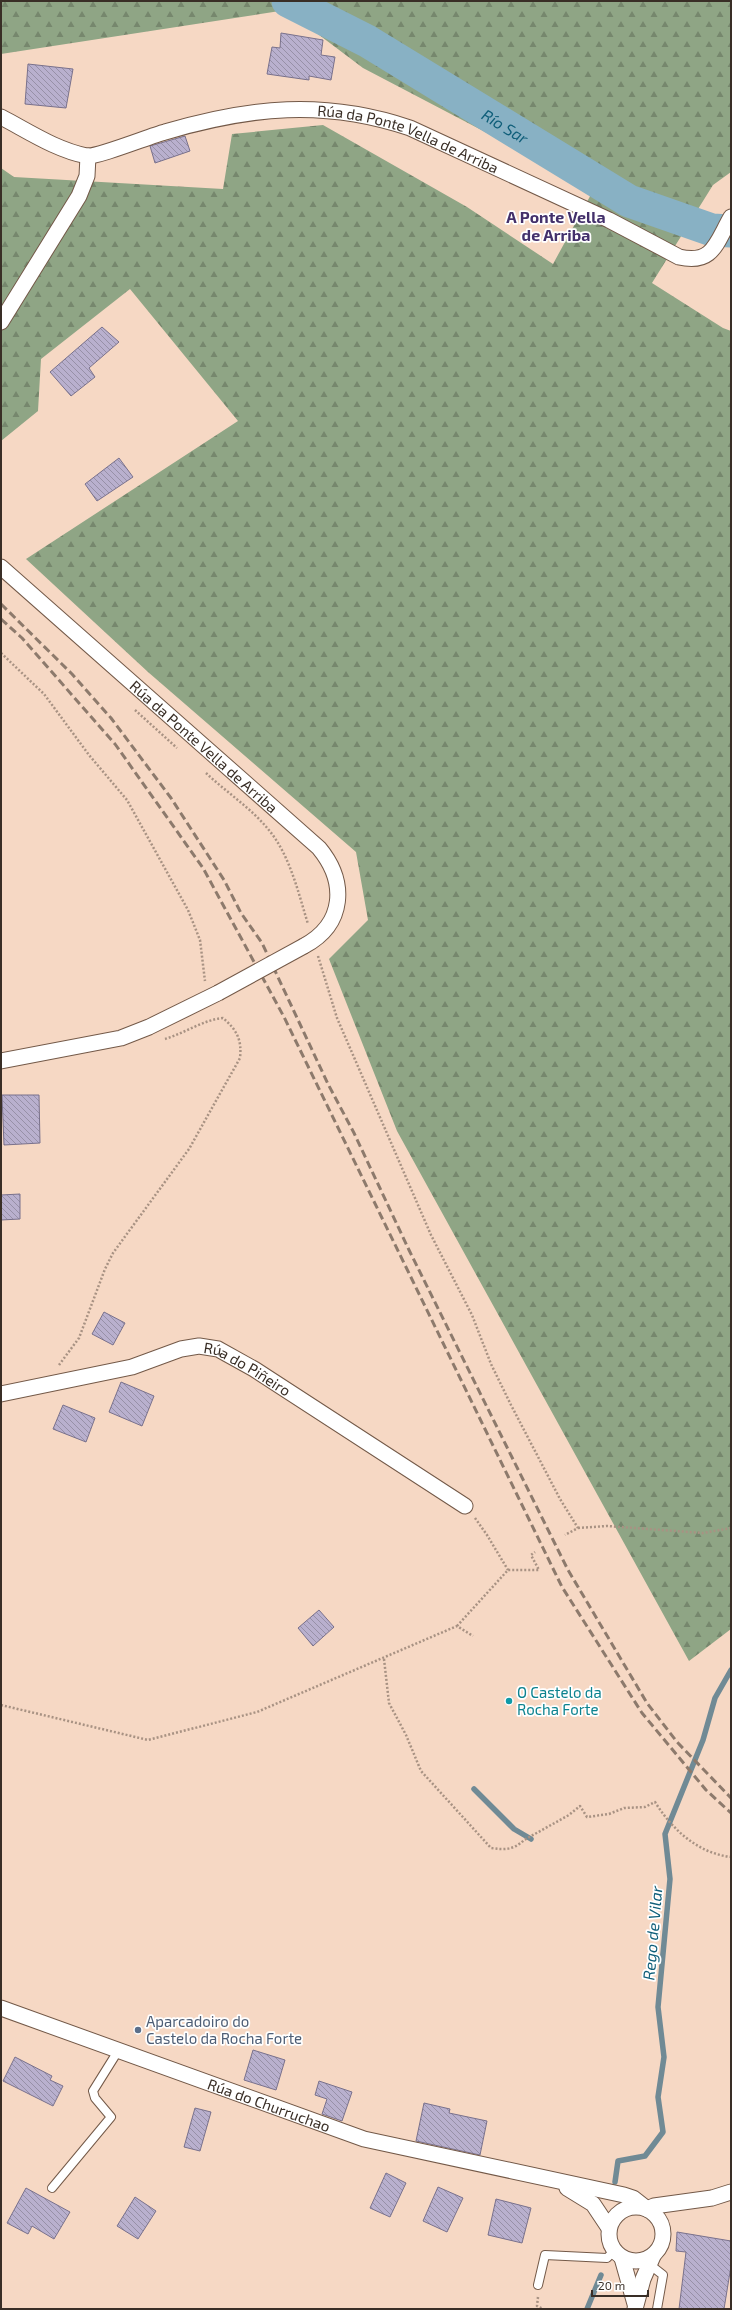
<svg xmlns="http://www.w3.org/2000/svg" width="732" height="2310" viewBox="0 0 732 2310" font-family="'Exo 2',sans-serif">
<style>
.forest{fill:url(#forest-firs)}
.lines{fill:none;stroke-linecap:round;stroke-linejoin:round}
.stream{stroke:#708a95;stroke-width:5.5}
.river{stroke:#88b1c4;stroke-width:33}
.building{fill:url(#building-back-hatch);stroke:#79718c}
.service-casing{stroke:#735948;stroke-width:10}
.minor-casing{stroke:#735948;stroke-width:17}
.path{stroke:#a89283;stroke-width:2.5;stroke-dasharray:2 2;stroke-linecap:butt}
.service{stroke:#fff;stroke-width:8}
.minor{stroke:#fff;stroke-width:15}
.rail{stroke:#8d7a6c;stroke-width:3;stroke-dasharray:8 4;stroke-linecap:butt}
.minor-bridge-casing{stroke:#735948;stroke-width:17;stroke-linecap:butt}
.minor-bridge{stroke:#fff;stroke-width:15}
.culture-dot{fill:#0f9aa8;stroke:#fff;stroke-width:1.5}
.service-dot{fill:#5c6f8a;stroke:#fff;stroke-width:1.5}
.labels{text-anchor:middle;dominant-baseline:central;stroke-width:3.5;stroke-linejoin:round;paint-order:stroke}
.street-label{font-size:15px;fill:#392e26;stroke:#fff}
.culture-label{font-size:15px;fill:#0d838f;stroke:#fff;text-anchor:start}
.service-label{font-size:15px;fill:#4e5e75;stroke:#fff;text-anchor:start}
.water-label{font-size:16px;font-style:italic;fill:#0f5e79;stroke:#fff}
.neighbourhood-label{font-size:16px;font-weight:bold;fill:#43306b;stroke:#fff}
</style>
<defs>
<pattern id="forest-firs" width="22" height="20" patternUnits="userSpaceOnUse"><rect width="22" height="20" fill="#8fa585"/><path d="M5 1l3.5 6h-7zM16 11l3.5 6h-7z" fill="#76876d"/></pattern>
<pattern id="building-back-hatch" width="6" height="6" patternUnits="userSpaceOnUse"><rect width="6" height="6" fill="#b9b0ce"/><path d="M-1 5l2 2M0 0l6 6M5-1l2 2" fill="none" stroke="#9790a7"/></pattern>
</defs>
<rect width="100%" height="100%" fill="#f6d8c4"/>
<!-- forest -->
<path class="forest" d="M1,1H731V172L713,185L652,283L723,328L731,331V1629L689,1661L397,1131L329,959L368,920L356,852L148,672L26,559L238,421L130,289L41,359L38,411L1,441V168L14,177L223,189L232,134L323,125L467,207L553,264L594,189L363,68L286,10L1,54Z"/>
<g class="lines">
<!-- stream -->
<path class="stream" d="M474,1789L514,1829L531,1839
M615,2182L618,2161L645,2156L663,2132L658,2097L664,2057L658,2007L670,1879L665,1834L703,1740L715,1698L731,1670
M587,2309L601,2275"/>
<!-- river -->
<path class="river" id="s1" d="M288,1L367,41L629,201L712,230L731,231"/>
</g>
<!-- building -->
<path class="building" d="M281,33L323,40L321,55L335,57L331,80L309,76V80L267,74L272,47L280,48Z
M28,64L73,69L66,108L25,104Z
M185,136L190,151L155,163L150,146Z
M102,327L119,342L89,368L95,377L71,396L50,372Z
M119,458L133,477L97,501L85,484Z
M2,1095H39L40,1143L4,1145Z
M20,1194V1219L1,1220V1195Z
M104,1312L125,1323L113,1345L92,1334Z
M121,1382L154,1396L142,1426L109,1412Z
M63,1405L95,1418L86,1442L53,1429Z
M319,1610L334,1627L313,1646L298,1628Z
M253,2050L285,2060L276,2090L244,2080Z
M15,2057L52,2076L50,2080L63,2086L53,2106L3,2081Z
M319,2081L352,2092L342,2121L322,2114L327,2099L315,2095Z
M424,2103L450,2109L449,2113L487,2121L480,2155L416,2141Z
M195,2108L211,2112L200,2151L184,2147Z
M386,2173L406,2183L390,2217L370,2208Z
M438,2187L463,2198L447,2232L423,2221Z
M26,2188L70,2212L54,2239L32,2226L28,2234L7,2223Z
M135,2197L156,2211L138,2239L117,2226Z
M496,2199L531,2208L522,2243L488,2235Z
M677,2232L731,2241V2266L724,2309H679L686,2252L676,2251Z"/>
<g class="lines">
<!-- service casing -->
<g class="service-casing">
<path id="service" d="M52,2188L111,2117L95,2098L93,2091L118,2051
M649,2264L663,2275L657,2309
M538,2285L545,2255L607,2258L614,2251"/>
</g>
<!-- minor casing -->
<g class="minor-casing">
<g id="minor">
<path id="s2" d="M1,117C28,131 56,150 87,156C98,157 150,136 165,132C250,107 324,99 410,128L609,220L679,257C713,265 716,243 731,217"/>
<path d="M1,322L79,196L87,176L88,156"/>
<path id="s3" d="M1,567L319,848C347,882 345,924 304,946"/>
<path d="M1,1061L121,1038L149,1027L218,993"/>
<path id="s4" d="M1,1394L132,1367L181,1349L199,1346L218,1349L254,1369L465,1506"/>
<path id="s5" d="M1,2008L364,2139L624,2195L633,2198L647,2209"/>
<path d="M567,2188L593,2204L609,2228"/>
<circle cx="636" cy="2234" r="27"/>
<path d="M647,2209L654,2206L712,2198L731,2192"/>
<path d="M622,2258L635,2304"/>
<path d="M635,2309L643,2279L653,2256"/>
</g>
</g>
<!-- path -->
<path class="path" d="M1,653L44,694L89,755L127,800L188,910L200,940L205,981
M135,710L177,748
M206,773C226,792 251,808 268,829C290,855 298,892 308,924
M318,956L337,1018L431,1235L472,1315L491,1364L511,1405L560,1499L578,1528L565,1535
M59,1365L79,1338L105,1269L113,1253L189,1149L240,1058C242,1040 237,1030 223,1018C203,1020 185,1033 165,1039
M475,1518L487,1535L508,1570
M578,1528L607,1526L703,1533L731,1528
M457,1626L508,1570H539L531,1555L535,1552
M384,1659L389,1703L406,1735L421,1771L491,1848C504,1850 514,1850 524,1840L569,1815L580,1806L587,1817L609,1814L624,1808L645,1807L655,1802C672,1829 697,1853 731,1857
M1,1705L148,1740L257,1712L457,1626L473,1636
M538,2297L537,2306L543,2309"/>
<!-- service -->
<use href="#service" class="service"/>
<!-- minor -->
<use href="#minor" class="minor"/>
<!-- rail -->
<path class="rail" d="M1,604L72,674L111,718L171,798L224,880L241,913L262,943L328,1084L354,1133L409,1250L568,1570L647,1703L677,1742L731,1798
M1,619L22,638L115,744L203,868L284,1017L562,1587L642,1713L706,1790L731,1813"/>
<!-- minor-bridge casing -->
<g class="minor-bridge-casing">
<path id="minor-bridge" d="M218,993L304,946"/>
</g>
<!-- minor-bridge -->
<use href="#minor-bridge" class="minor-bridge"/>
</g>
<!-- markers -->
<circle class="culture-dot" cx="509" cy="1701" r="4"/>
<circle class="service-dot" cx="138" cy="2030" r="4"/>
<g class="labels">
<!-- street labels -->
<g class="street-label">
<text stroke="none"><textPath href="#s2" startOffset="427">Rúa da Ponte Vella de Arriba</textPath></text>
<text stroke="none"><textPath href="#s3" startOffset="271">Rúa da Ponte Vella de Arriba</textPath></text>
<text stroke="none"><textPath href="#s4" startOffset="258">Rúa do Piñeiro</textPath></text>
<text stroke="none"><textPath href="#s5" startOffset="285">Rúa do Churruchao</textPath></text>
</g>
<!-- culture labels -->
<g class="culture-label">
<text x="517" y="1692">O Castelo da<tspan x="517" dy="17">Rocha Forte</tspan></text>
</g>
<!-- service labels -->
<g class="service-label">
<text x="146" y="2021">Aparcadoiro do<tspan x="146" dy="17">Castelo da Rocha Forte</tspan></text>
</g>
<!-- water labels -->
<g class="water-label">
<text stroke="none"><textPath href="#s1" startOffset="251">Río Sar</textPath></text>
<text transform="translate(652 1933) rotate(-85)">Rego de Vilar</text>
</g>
<!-- neighbourhood labels -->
<g class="neighbourhood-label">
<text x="556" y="216">A Ponte Vella<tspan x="556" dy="18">de Arriba</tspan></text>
</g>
</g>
<!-- border -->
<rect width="732" height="2310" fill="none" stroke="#392e26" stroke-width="4"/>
<!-- scale -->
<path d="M592 2290v6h56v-6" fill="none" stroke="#392e26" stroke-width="2"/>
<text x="598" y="2290" font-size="12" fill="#392e26" stroke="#ffffff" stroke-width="3" paint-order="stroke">20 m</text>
</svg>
